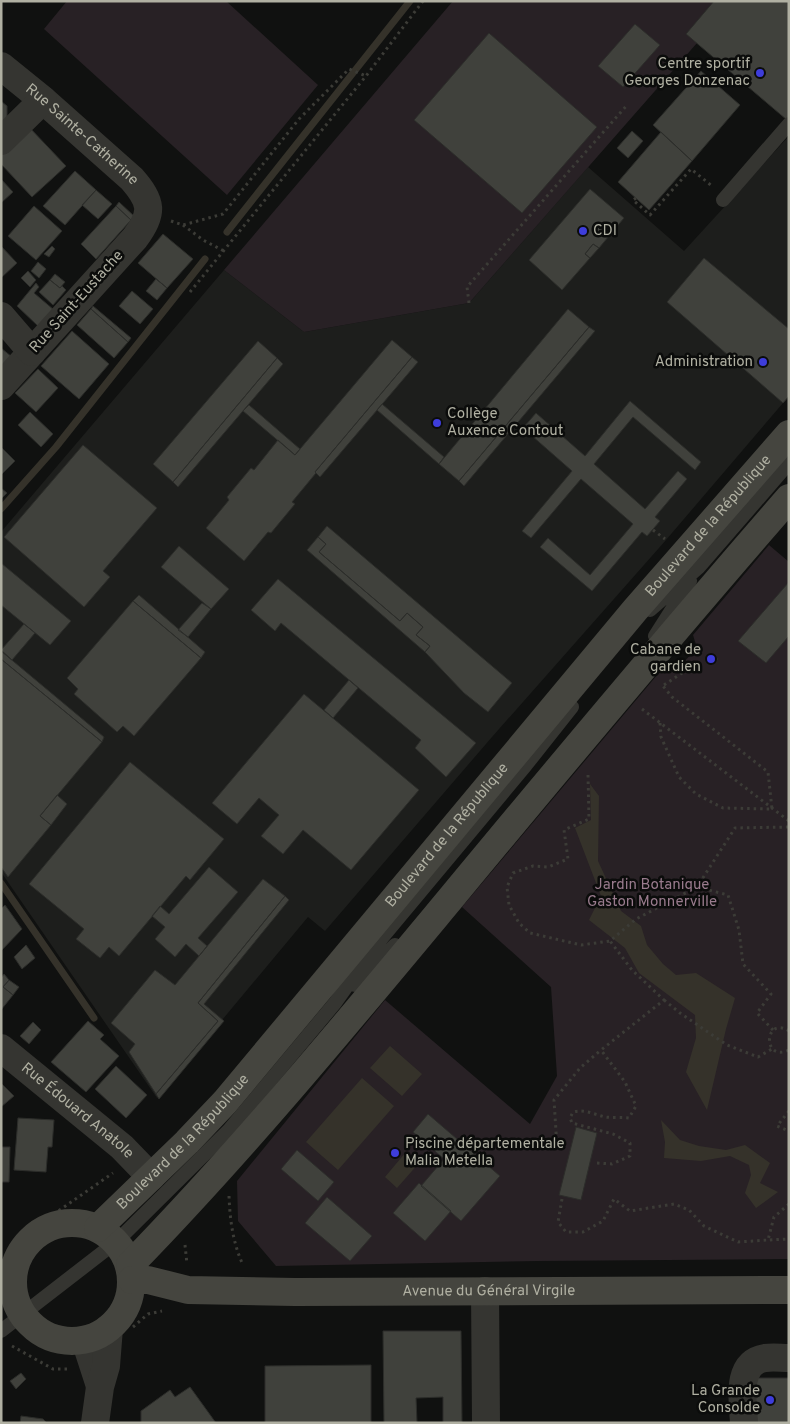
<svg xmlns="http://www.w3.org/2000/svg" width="790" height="1424" viewBox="0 0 790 1424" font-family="Overpass,sans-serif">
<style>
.built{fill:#1d1e1c}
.green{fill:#282125}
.water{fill:#35322a}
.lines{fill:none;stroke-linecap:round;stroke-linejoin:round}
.stream{stroke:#35322a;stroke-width:7}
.building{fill:#40413c;stroke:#2c2d2a}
.path{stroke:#3c3c37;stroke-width:3;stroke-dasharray:2.5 4;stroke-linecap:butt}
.lane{stroke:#353531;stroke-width:14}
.street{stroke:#353531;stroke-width:28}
.secondary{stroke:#45453f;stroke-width:28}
.poi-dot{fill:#3e3ddb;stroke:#0b0c0b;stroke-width:2}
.labels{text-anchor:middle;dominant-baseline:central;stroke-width:5;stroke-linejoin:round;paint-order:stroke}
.poi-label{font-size:15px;fill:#b0b0a2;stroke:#0b0c0b;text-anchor:end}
.street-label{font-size:15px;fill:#b0b0a2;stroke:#0b0c0b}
.park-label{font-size:15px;fill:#997b8d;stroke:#0b0c0b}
</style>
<rect width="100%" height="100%" fill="#101110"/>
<!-- built -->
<path class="built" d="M789,136V396L666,540L492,737L325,931L308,917L157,1098L1,872V532L224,270L304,332L469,303L588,167L684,251Z"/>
<!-- green -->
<path class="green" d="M67,1H226L318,85L227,195L44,29Z
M453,1H714L686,34L697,43L469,303L304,332L224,270Z
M769,545L789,562V1259L538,1261L276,1266L238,1221L237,1181L385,1000L530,1124L557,1076L551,987L462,907L668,662L681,665L697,648L693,635Z"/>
<!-- water -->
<path class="water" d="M590,784L599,796L598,861L621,911L641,926L647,945L663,964L676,975L696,973L735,998L726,1029L707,1110L686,1072L696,1038L695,1015L639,973L625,948L589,920L601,896L575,828L591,820Z
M390,1046L422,1074L402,1096L370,1068Z
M362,1078L394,1106L338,1170L306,1142Z
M661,1120L680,1140L699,1146L726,1150L745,1145L770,1163L760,1183L778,1192L756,1208L745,1193L751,1175L749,1165L730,1156L701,1161L664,1158L665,1142Z
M406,1152L419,1163L397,1188L385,1177Z"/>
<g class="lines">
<!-- stream -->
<path class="stream" d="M227,232L410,1
M1,509L56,447L205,259
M1,883L94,1018"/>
</g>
<!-- building -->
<path class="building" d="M714,1H789V117L787,120L686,34Z
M635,24L660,45L623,87L598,66Z
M489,33L597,127L522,213L414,120Z
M701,71L740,105L692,161L653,125Z
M1,101L7,106V118L1,125Z
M29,127L66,166L32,197L1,164V154Z
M632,131L643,141L628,158L617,148Z
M661,132L692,161L649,210L618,182Z
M75,171L96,190L65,225L43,206Z
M1,179L13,192L1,203Z
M590,189L624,218L599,248L593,244L585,254L590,258L562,290L529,260Z
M96,190L112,204L98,219L82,205Z
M119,202L135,217L131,220L116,206Z
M34,206L62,231L36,260L8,236Z
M116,206L131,220L96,259L81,244Z
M163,234L193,259L167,288L138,263Z
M593,244L599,248L590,258L585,254Z
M1,246L17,263L1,278Z
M52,246L55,249L49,257L44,254Z
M704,258L789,329V396L783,403L667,302Z
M38,262L46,269L39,278L31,271Z
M28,271L36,280L30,287L21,278Z
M55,274L65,282L60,288L50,280Z
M156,279L167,288L157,300L146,291Z
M50,280L60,288L62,286L66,290L53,305L39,292Z
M36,283L39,287L34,293L54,310L39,327L17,306Z
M132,291L153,309L140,324L119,306Z
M93,306L131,338L128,342L91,309Z
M91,309L128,342L114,358L77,325Z
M568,309L589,327L459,481L439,464Z
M589,327L595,331L464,486L459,481Z
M72,331L109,364L79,399L41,366Z
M392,340L412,357L315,472L316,473L292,502L295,504L271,533L268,532L244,561L206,528L229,500L227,497L251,468L254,470L278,440L295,455Z
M258,341L277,358L173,482L153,464Z
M1,348L12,357L3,367L1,364Z
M412,357L418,362L320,477L315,472Z
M277,358L283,364L178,487L173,482Z
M38,369L58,388L36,412L15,393Z
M630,401L701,462L695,470L633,417L594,464L645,509L678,471L687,479L655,517L660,521L647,536L642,532L592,591L540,547L548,538L590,575L633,524L581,479L531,538L522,531L572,471L523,428L536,413L585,456Z
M382,404L444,457L439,464L377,410Z
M249,405L300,449L295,455L243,411Z
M30,412L53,434L41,447L18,425Z
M83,445L157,508L103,571L110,577L84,607L4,537Z
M1,447L15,461L1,475Z
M1,488L7,493L1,499Z
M327,526L512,683L488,712L464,693L425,652L430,646L416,635L423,627L407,613L400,621L319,552L326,544L318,537Z
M318,537L326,544L319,552L400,621L407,613L423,627L416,635L430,646L425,652L307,550Z
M179,546L229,589L211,609L161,567Z
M1,563L71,621L50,645L1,605Z
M278,579L476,743L446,777L415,748L421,740L281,623L275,631L251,610Z
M788,583L789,636L766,663L738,641Z
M139,595L205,652L201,658L133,601Z
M133,601L201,658L134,736L123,726L117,732L74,694L78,689L67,678Z
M202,603L211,609L188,637L178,630Z
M24,624L35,633L12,660L1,650Z
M1,651L104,737L102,742L1,659Z
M710,653L718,659L712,665L705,659Z
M1,659L102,742L40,816L51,825L8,877L1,867Z
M349,680L358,688L333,718L324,710Z
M304,694L419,790L351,870L303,830L283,854L261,836L279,815L259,798L237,824L212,803Z
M130,762L224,839L190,880L186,876L119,956L109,947L100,958L76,939L84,929L29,884Z
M57,795L67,804L51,825L40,816Z
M209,867L238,892L198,938L207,946L199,956L186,944L175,957L155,939L165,927L152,916L160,906L169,914Z
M263,879L285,896L198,1003L218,1021L156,1094L129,1052L135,1044L111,1023L155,970L175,985Z
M285,896L289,900L204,1004L224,1021L159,1099L156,1094L218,1021L198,1003Z
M5,905L22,929L1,951V909Z
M26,945L35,958L22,969L14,957Z
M4,974L9,980L3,987L13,995L1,1010V978Z
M9,980L19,987L13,995L3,987Z
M88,1021L104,1035L100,1039L119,1056L86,1092L51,1062Z
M33,1022L41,1030L29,1044L20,1036Z
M116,1066L147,1095L126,1118L95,1089Z
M1,1083L14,1096L1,1107Z
M428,1114L500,1176L461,1221L421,1186L444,1159L413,1132Z
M18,1118L54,1120L52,1147H48L46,1172L14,1170Z
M576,1127L597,1133L581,1200L559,1195Z
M1,1147H10L9,1182H1Z
M297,1150L334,1182L318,1201L281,1169Z
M419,1183L451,1211L425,1241L393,1213Z
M327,1197L372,1236L350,1261L305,1223Z
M383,1331H461L462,1423H443V1397L416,1398L417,1423H384Z
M371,1365V1423H265V1366Z
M21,1373L26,1379L16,1389L10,1381Z
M750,1378H789V1423H751Z
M190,1387L216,1423H141V1411L170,1390L175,1397Z
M21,1416L43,1419L47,1423H20Z"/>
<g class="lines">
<!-- path -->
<path class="path" d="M636,198L633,200L650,215L691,169L712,186
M171,221L183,225L223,214L299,119L349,69L366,76
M183,225L203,240L224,251
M190,292L366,76L423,1
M469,303L467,287L628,104
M653,530L665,539
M664,685L697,663
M642,709L789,821
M660,723L661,737L679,777L696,794L723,808L772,809L768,772L672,697L663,686
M588,775L589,819L564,830L568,859L548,867L533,866L513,873L507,887L509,905L519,923L530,933L581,945L610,941L636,919L697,887
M664,1000L680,1013L727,1045L758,1057L772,1049
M773,1030L757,1013L771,994L743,964L739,930L728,895L697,887L735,828L789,827
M789,1031C764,1015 762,1063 789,1050
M789,1111L777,1126L789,1131
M557,1147L554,1100L580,1068L601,1050
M597,1163L612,1164L630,1156V1143L613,1134L572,1123L570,1118L573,1112C584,1109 593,1114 605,1117C612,1118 621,1117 629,1118L636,1106L625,1082L601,1050L664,1000L632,970L610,941
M229,1196C230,1221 233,1243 243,1265
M562,1199L558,1222L566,1232H583L603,1221L614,1199L630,1211L674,1204L689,1210L704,1226L738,1242L768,1240
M789,1204L774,1217L768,1240L789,1239
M185,1245L187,1264
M1,1261L5,1259L17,1240L37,1225L54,1214L113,1173
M133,1327L148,1314L162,1311
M12,1346L53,1369H68"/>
<!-- lane -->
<path class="lane" d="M723,200L789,124
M650,610L699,567L789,463
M655,636L690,581
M355,985L395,945
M1,1331L116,1242L229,1130L335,1003L376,945L526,765L572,707"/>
<!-- street -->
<g class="street">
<path id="s1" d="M1,66L43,100L132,179C152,202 154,213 135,238L1,386"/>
<path d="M1,141L43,100"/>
<path d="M1,316L32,352"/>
<path id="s2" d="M1,1048L122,1147L151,1177"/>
<path d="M485,1291L486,1423"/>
<path d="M85,1340L99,1383"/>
<path d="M95,1423L100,1387L106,1366L109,1328"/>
<path d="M744,1423C743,1402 735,1363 765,1358C773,1357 781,1358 789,1358"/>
</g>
<!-- secondary -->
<g class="secondary">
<circle cx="72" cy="1282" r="59"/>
<path id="s3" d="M98,1228L187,1142L225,1102L635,610L789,434"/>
<path d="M130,1265C243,1149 347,1023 451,898C562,764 674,630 789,498"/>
<path id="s4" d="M132,1280H148L188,1290L295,1292L789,1290"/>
</g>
</g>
<!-- markers -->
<g class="poi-dot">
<circle cx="760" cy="73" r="5"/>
<circle cx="583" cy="231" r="5"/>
<circle cx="763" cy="362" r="5"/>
<circle cx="437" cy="423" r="5"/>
<circle cx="711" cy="659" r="5"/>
<circle cx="395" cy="1153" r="5"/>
<circle cx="770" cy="1400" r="5"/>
</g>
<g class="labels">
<!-- poi labels -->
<g class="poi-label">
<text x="750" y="64">Centre sportif<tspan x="750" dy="17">Georges Donzenac</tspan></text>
<text x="593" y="231" text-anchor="start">CDI</text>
<text x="753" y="362">Administration</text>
<text x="447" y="414" text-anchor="start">Collège<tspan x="447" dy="17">Auxence Contout</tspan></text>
<text x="701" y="650">Cabane de<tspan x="701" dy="17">gardien</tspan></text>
<text x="405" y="1144" text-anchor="start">Piscine départementale<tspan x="405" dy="17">Malia Metella</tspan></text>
<text x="760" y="1391">La Grande<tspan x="760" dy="17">Consolde</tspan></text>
</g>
<!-- street labels -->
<g class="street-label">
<text stroke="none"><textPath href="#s1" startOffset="106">Rue Sainte-Catherine</textPath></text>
<text transform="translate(77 302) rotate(-48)">Rue Saint-Eustache</text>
<text stroke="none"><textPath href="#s3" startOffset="931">Boulevard de la République</textPath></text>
<text stroke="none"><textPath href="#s3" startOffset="526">Boulevard de la République</textPath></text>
<text stroke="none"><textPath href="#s2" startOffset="99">Rue Édouard Anatole</textPath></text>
<text stroke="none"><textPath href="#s3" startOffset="121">Boulevard de la République</textPath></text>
<text stroke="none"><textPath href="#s4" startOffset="358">Avenue du Général Virgile</textPath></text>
</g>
<!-- park labels -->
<g class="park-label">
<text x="652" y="885">Jardin Botanique<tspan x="652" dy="17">Gaston Monnerville</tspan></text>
</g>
</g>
<!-- border -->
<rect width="790" height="1424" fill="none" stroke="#b0b0a2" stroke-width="5"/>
</svg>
